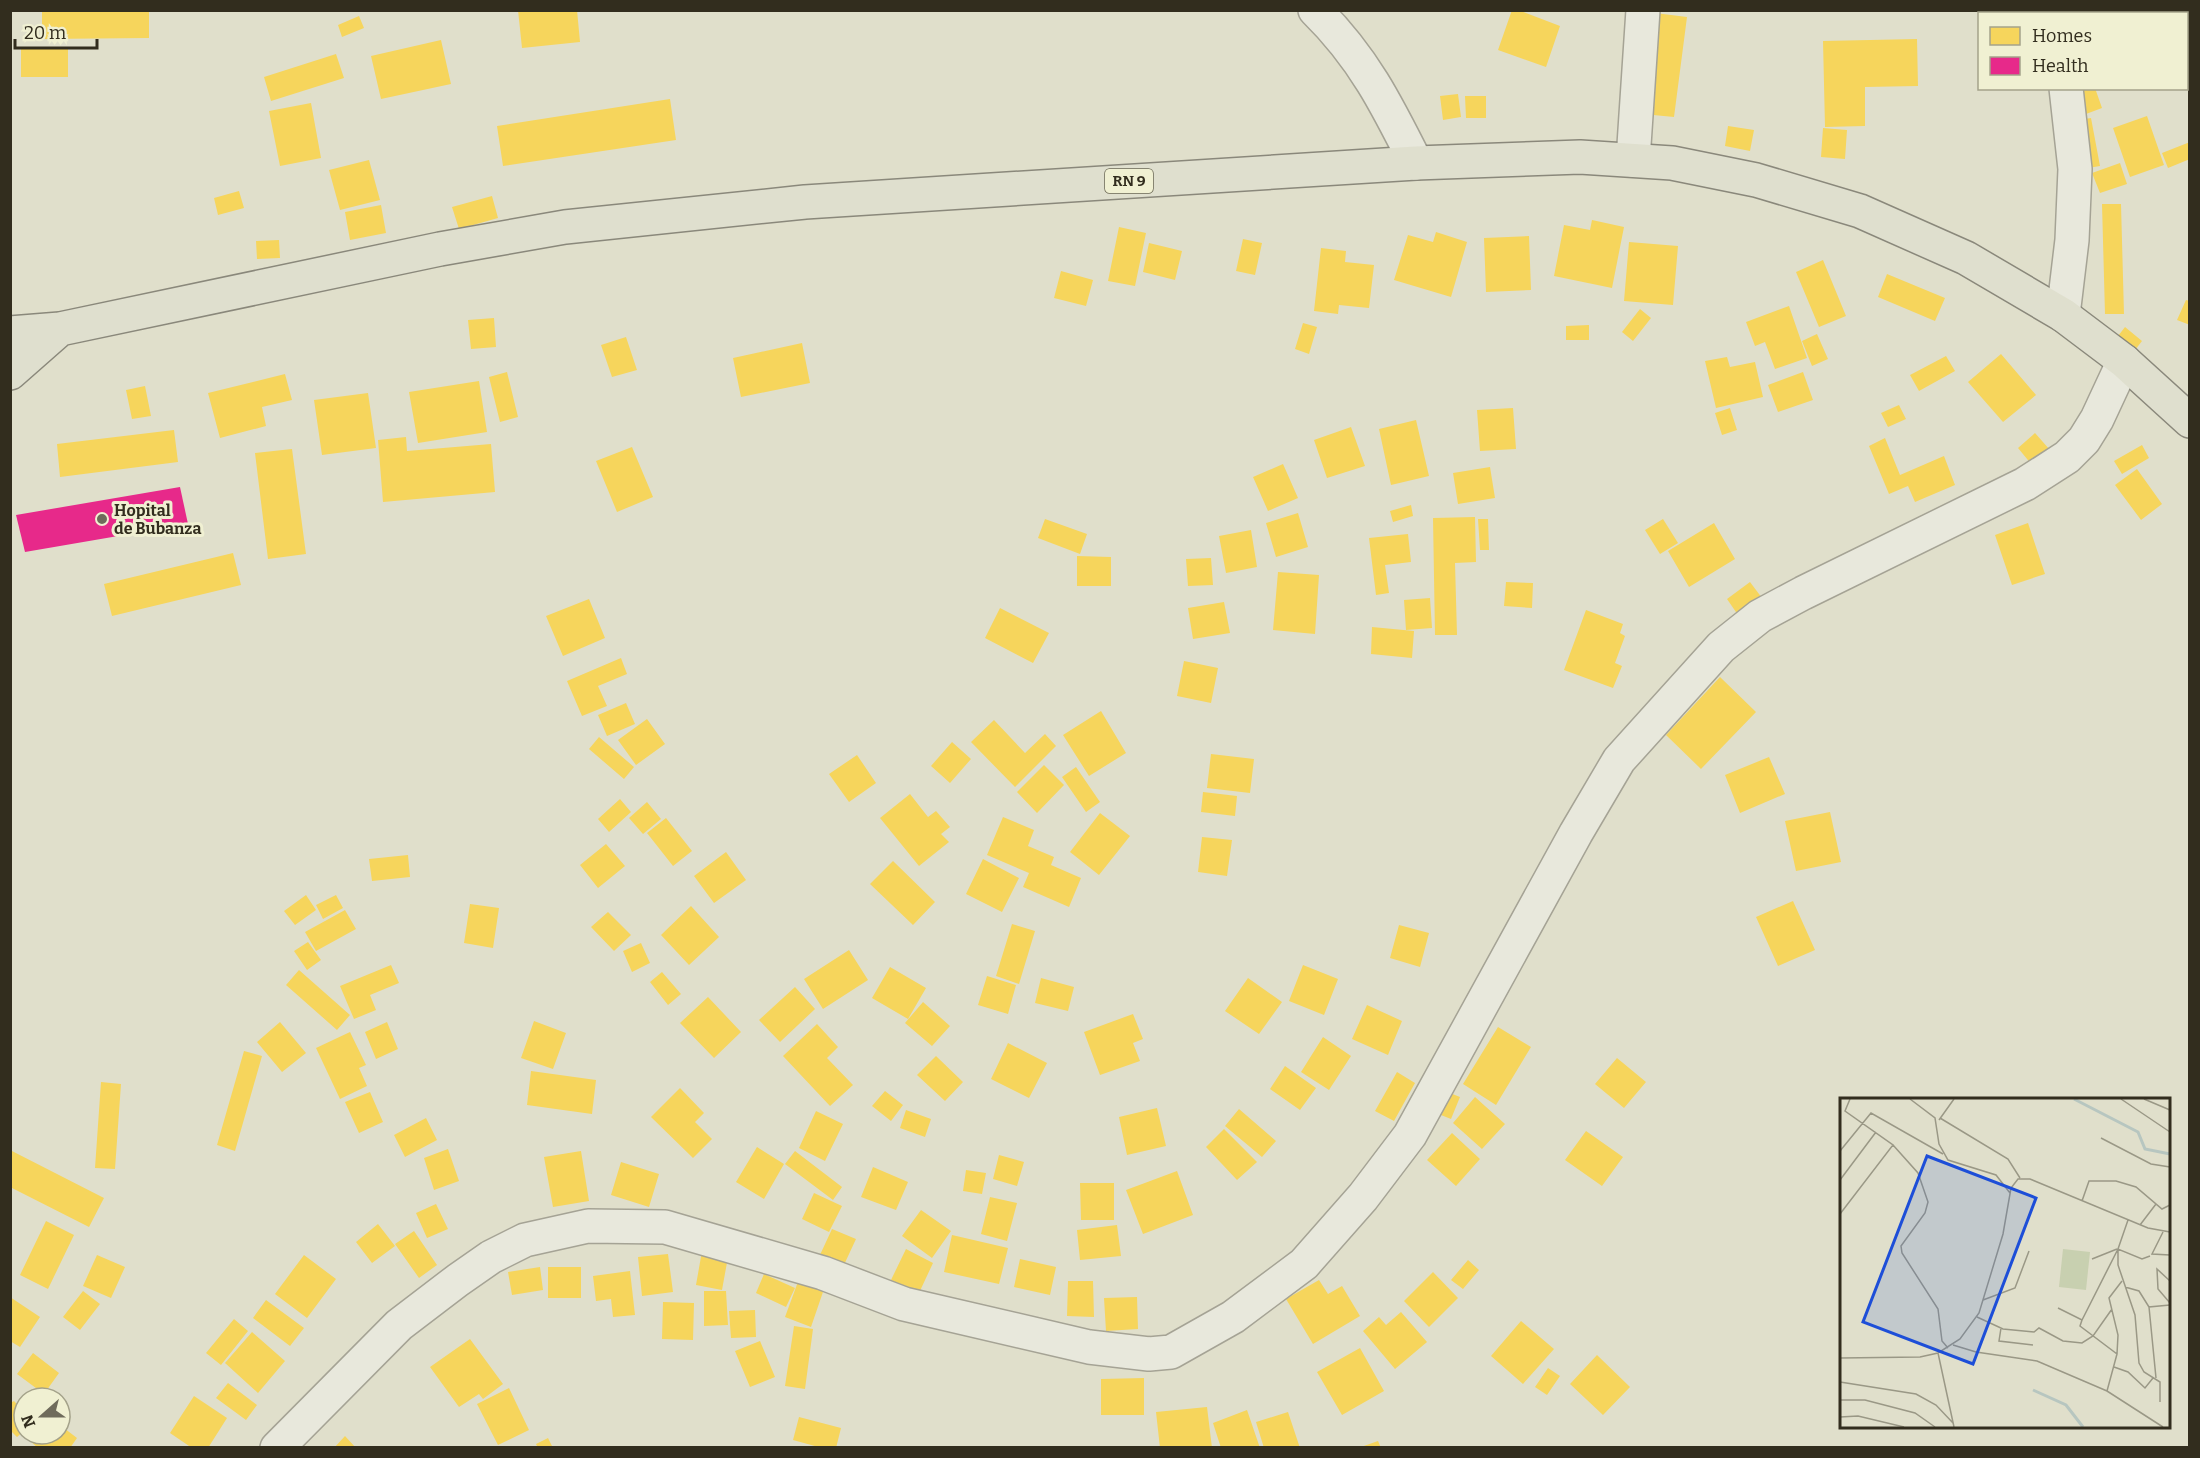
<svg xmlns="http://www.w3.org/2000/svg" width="2200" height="1458" viewBox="0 0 2200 1458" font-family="Bitter,serif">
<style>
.homes{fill:#f6d55c}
.health{fill:#e7298a}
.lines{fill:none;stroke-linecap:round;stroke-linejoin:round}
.minor-casing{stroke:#a5a395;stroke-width:36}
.major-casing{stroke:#8a887b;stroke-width:36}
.minor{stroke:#e8e8dc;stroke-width:33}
.major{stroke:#dfdfce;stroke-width:33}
.poi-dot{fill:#6f6b5b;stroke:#f0f0d2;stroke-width:2}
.labels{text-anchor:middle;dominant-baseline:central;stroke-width:6;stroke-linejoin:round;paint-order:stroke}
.shield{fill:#f0f0d2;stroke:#6b6854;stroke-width:1.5}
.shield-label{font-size:15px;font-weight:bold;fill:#322d1e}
.poi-label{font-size:16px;font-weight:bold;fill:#322d1e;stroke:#f0f0d2;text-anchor:start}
.inset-river{fill:none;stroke:#b7c6c0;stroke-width:3}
.inset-road{fill:none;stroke:#9a9886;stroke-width:1.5}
.view{fill:#1d4ed8;fill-opacity:0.15;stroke:#1d4ed8;stroke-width:3}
.inset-edge{fill:none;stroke:#322d1e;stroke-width:3}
</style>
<rect width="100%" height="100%" fill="#e0dfcb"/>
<!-- homes -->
<path class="homes" d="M42,10H149V38L42,39Z
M518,10H577L580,42L522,48Z
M1512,10H1518L1560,26L1546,67L1498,50Z
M2092,10H2125L2126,14H2093Z
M1655,13L1687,17L1674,117L1643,114Z
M359,16L364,28L342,37L338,25Z
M1917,39L1918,86L1865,87V126L1825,127L1823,41Z
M441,40L451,84L381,99L371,56Z
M68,47V77H21V48Z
M336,54L344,78L271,101L264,77Z
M2078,88H2095L2102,108L2086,114Z
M1458,94L1461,117L1443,120L1440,96Z
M1465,96H1486V118H1466Z
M670,99L676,140L503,166L497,126Z
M311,103L321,158L280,166L269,111Z
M2147,116L2164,165L2130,177L2113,128Z
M2091,118L2100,166L2088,168L2079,120Z
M1728,126L1754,130L1750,151L1725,146Z
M1823,128L1847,130L1845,159L1821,157Z
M2190,142V159L2168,168L2162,153Z
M369,160L380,200L340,210L329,170Z
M2120,163L2127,184L2100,193L2092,173Z
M239,191L244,208L218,215L214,198Z
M492,196L498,218L459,229L452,207Z
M2102,204H2121L2124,314H2105Z
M381,205L386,233L350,240L345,212Z
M1592,220L1624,227L1612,288L1554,276L1564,225L1590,230Z
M1119,227L1146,233L1135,286L1108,281Z
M1436,232L1467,242L1451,297L1394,280L1408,235L1433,242Z
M1529,236L1531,290L1486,292L1484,238Z
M1243,239L1262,243L1255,275L1236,271Z
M279,240L280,258L257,259L256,241Z
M1629,242L1678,246L1673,305L1624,301Z
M1149,243L1182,251L1175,280L1143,272Z
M1321,248L1346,251L1345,262L1374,265L1369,308L1339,305L1338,314L1314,311Z
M1823,260L1846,316L1819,327L1796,272Z
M1061,271L1093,280L1086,306L1054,298Z
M1887,274L1945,298L1935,321L1878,297Z
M2186,300L2190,301V325L2177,320Z
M1789,306L1807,358L1775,369L1765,342L1755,346L1746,322Z
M1640,309L1651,318L1633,341L1622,332Z
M494,318L496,347L471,349L468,320Z
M1303,323L1317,327L1309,354L1295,349Z
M1589,325V340H1566V326Z
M2125,327L2142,341L2132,354L2115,340Z
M1817,334L1828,359L1812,366L1802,341Z
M626,337L637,370L612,377L601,345Z
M802,343L810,383L741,397L733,358Z
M2001,354L2036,395L2003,422L1968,382Z
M1946,356L1955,371L1919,391L1910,375Z
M1727,357L1730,367L1755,362L1763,397L1716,408L1705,361Z
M507,372L518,417L500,422L489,377Z
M1803,372L1813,400L1778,412L1768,385Z
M285,374L292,400L262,407L266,426L220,438L208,393Z
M479,381L487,432L418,443L409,392Z
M145,386L151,416L132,419L126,390Z
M368,393L376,448L322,455L314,400Z
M1899,405L1906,419L1888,427L1881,413Z
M1513,408L1516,449L1480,451L1477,410Z
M1730,408L1737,430L1722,435L1715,413Z
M1416,420L1429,476L1391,485L1379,429Z
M1351,427L1365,466L1327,478L1314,440Z
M174,430L178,462L60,477L57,444Z
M2035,433L2050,450L2032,465L2018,448Z
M406,437L407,451L491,444L495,492L383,502L378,440Z
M1885,438L1900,475L1944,456L1955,485L1915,502L1908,486L1889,494L1869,446Z
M2142,445L2149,458L2122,474L2114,461Z
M632,447L653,497L617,512L596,461Z
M292,449L306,554L268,559L255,453Z
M1283,464L1298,498L1268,511L1253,477Z
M1490,467L1495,498L1458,504L1453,473Z
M2137,469L2162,504L2141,520L2115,485Z
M1411,505L1413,516L1393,522L1390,511Z
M1298,513L1308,547L1276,557L1266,523Z
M1475,517L1476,562L1455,563L1457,635H1435L1433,518Z
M1045,519L1087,534L1080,554L1038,538Z
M1478,519H1488L1489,550H1480Z
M1663,519L1678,543L1660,554L1645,530Z
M1714,523L1735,559L1689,587L1668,551Z
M2028,523L2045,574L2012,585L1995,535Z
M1251,530L1257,567L1226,573L1219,536Z
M1408,534L1411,562L1385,565L1389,593L1376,595L1369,538Z
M233,553L241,585L112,616L104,584Z
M1077,556L1111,557V586H1077Z
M1211,558L1213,585L1188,586L1186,559Z
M1278,572L1319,575L1315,634L1273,630Z
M1506,582L1533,583L1532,608L1504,606Z
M1750,582L1762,598L1738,615L1727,599Z
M1430,598L1432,628L1406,630L1404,600Z
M589,599L605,638L563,656L546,616Z
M1224,602L1230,633L1193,639L1188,608Z
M1000,608L1049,633L1033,663L985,638Z
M1586,610L1623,624L1620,633L1625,636L1615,663L1622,666L1613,688L1564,670Z
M1372,627L1414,631L1412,658L1371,654Z
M621,658L627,674L598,686L607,706L582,716L567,681Z
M1184,661L1218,668L1211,703L1177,696Z
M1720,677L1756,712L1701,769L1666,735Z
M626,703L635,724L607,736L598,715Z
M1101,711L1126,753L1089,776L1063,735Z
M647,719L665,744L636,765L618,740Z
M994,720L1025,753L1045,734L1056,746L1015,787L971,742Z
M599,737L634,767L624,779L589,749Z
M952,742L971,759L950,783L931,766Z
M1211,754L1254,759L1250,793L1207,788Z
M857,755L876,783L849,802L829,774Z
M1769,757L1785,794L1740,813L1725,775Z
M1044,765L1064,785L1037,813L1017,792Z
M1076,767L1100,802L1086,812L1062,777Z
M1203,792L1237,796L1235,816L1201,812Z
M910,794L928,817L936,811L950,827L941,834L949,842L919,866L880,818Z
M620,799L631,812L609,832L598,819Z
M647,802L661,819L643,834L629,818Z
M1830,812L1841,862L1796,871L1785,821Z
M1100,813L1130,836L1099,875L1070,852Z
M1003,817L1034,830L1028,846L1054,857L1051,865L1081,878L1069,907L1023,887L1029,873L987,855Z
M666,818L692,851L673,866L647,833Z
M1202,837L1232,840L1227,876L1198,872Z
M606,844L625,866L598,888L580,865Z
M726,852L746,880L714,903L694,876Z
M408,855L410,877L372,881L369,859Z
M983,859L1019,878L1002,912L966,894Z
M893,861L935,902L913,925L870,884Z
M306,895L316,910L295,925L284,911Z
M336,895L343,908L323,919L316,905Z
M1793,901L1815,950L1778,966L1756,917Z
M470,904L499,908L493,948L464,943Z
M691,906L719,937L689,965L661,935Z
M345,910L356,929L316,951L305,932Z
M608,912L631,935L614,951L591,927Z
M1012,924L1035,931L1019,984L996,976Z
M1399,925L1429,933L1420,967L1390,958Z
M308,942L321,960L307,970L294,951Z
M641,943L650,963L632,972L623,951Z
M849,950L868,980L823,1009L804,979Z
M391,965L399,983L370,995L376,1010L354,1019L340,986Z
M1303,965L1338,979L1324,1015L1289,1001Z
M890,967L926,988L908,1019L872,998Z
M299,970L350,1015L337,1030L286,985Z
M662,972L681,994L668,1005L650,982Z
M987,976L1016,985L1008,1014L978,1005Z
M1041,978L1074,987L1068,1011L1035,1003Z
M1248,978L1282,1002L1259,1034L1225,1011Z
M795,987L815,1009L780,1042L759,1020Z
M708,997L741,1032L714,1058L680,1023Z
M923,1002L950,1026L932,1046L905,1023Z
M1367,1005L1402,1021L1388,1055L1352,1039Z
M1133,1014L1143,1039L1133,1043L1140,1061L1100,1075L1084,1032Z
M534,1021L566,1033L553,1069L521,1058Z
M280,1022L306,1053L282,1072L257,1042Z
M387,1022L398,1049L376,1059L365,1032Z
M817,1024L838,1047L827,1058L853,1085L830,1106L783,1056Z
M1498,1027L1531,1047L1496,1105L1463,1084Z
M350,1032L366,1065L359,1068L367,1086L340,1099L316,1048Z
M1323,1037L1351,1056L1329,1090L1301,1072Z
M1008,1043L1047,1063L1029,1098L991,1079Z
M244,1051L262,1056L235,1151L217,1145Z
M936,1056L963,1082L945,1101L917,1075Z
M1617,1058L1646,1082L1624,1108L1595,1084Z
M1285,1066L1316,1088L1300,1110L1270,1089Z
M531,1071L596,1080L592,1114L527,1105Z
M1397,1072L1415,1083L1394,1121L1375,1111Z
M101,1082L121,1084L115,1169L95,1168Z
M680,1088L704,1113L695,1122L712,1139L693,1158L651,1117Z
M885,1091L903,1105L891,1121L872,1106Z
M1445,1091L1460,1097L1451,1119L1436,1113Z
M370,1092L383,1122L359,1133L345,1102Z
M1475,1097L1505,1124L1482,1149L1453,1123Z
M1157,1108L1166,1146L1127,1155L1119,1117Z
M1239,1109L1276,1141L1262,1157L1225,1126Z
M906,1110L931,1119L925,1137L900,1128Z
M816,1111L843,1124L825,1161L799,1148Z
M426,1118L437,1140L405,1157L394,1135Z
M1224,1129L1257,1162L1237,1180L1206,1147Z
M1586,1131L1623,1157L1602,1186L1565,1160Z
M1452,1133L1480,1159L1456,1186L1427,1160Z
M757,1147L784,1164L764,1199L736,1182Z
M448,1149L459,1181L434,1190L424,1158Z
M10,1150L104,1198L89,1227L10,1187Z
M581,1151L589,1201L553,1207L544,1157Z
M795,1151L842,1187L833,1200L785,1164Z
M999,1155L1024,1162L1017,1186L993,1179Z
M621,1162L659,1174L649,1207L611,1195Z
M873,1167L908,1182L896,1210L861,1197Z
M966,1170L986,1173L982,1194L963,1191Z
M1177,1171L1193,1215L1143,1234L1126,1190Z
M1080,1183H1114V1220H1081Z
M814,1193L842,1206L829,1232L802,1219Z
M990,1197L1017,1203L1007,1241L981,1234Z
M436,1204L448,1229L427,1238L416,1213Z
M921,1210L951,1231L932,1258L902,1236Z
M46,1221L74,1235L48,1289L20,1275Z
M378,1224L395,1246L372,1263L356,1242Z
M1117,1225L1121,1256L1080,1260L1077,1230Z
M832,1229L856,1239L843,1267L819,1257Z
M414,1231L437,1265L419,1278L395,1244Z
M952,1235L1008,1248L999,1284L944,1272Z
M906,1249L933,1263L919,1293L891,1280Z
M702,1251L728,1257L722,1290L696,1285Z
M668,1254L673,1292L642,1296L638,1257Z
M97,1255L125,1267L111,1298L83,1286Z
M304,1255L336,1279L307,1318L275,1294Z
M1020,1259L1056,1267L1050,1295L1014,1287Z
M1468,1260L1479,1270L1463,1289L1451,1280Z
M540,1267L543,1290L512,1295L508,1272Z
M548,1267H581V1298H548Z
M630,1271L635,1315L613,1317L611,1299L596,1301L593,1276Z
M1433,1272L1458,1298L1429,1327L1404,1301Z
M764,1274L795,1288L786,1307L756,1293Z
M799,1279L824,1289L811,1327L785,1317Z
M1319,1280L1328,1294L1342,1286L1360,1316L1313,1344L1286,1299Z
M1068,1281H1093L1094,1317L1067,1316Z
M83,1291L100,1304L80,1330L63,1317Z
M704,1291H726L728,1325L704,1326Z
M10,1297L40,1317L20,1347L10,1341Z
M1137,1297L1138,1329L1106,1331L1104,1298Z
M266,1300L304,1328L290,1346L253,1318Z
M663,1302L694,1303L693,1340L662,1339Z
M755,1310L756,1337L731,1338L729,1311Z
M1401,1312L1427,1342L1395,1369L1363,1331L1379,1317L1386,1325Z
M234,1319L248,1331L221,1365L206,1353Z
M1521,1321L1554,1349L1523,1384L1491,1356Z
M794,1326L813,1329L805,1389L785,1386Z
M252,1332L285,1361L258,1393L225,1363Z
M470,1339L503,1384L483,1399L479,1394L459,1407L430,1367Z
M760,1341L775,1377L750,1387L735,1351Z
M1360,1348L1384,1391L1342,1415L1317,1372Z
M33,1353L59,1373L44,1394L17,1374Z
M1597,1355L1630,1387L1603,1415L1570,1384Z
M1548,1368L1560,1376L1547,1395L1535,1387Z
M1144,1378V1415H1101V1379Z
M228,1383L257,1405L246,1420L216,1398Z
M509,1388L529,1430L498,1445L477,1404Z
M194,1396L227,1418L208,1448H192L170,1433Z
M14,1401L24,1412V1431L17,1437L10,1430V1403Z
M1207,1407L1212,1448H1160L1156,1412Z
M1247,1410L1260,1448H1221L1213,1423Z
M1288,1412L1300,1448H1264L1256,1422Z
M799,1417L841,1428L836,1448H822L793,1440Z
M60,1425L77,1438L70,1448H38L29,1440L33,1434H60Z
M345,1436L356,1448H334Z
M548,1438L553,1448H538L536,1444Z
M1378,1441L1381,1448H1361V1447Z"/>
<!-- health -->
<path class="health" d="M180,487L188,524L25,552L16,515Z"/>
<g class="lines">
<!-- minor casing -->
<g class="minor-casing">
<path id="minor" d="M1315,10C1363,57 1387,105 1416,163
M2052,10V14
M1633,160L1643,10
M2063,315L2072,240L2075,169L2066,88
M277,1448L399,1325L458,1280L491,1257L525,1240L588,1226L665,1227L823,1273L904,1304L1089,1347L1149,1354L1171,1352L1233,1317L1304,1264L1363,1197L1410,1135L1576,833L1619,760L1721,647L1760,616L1803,593L2025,484L2067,457L2084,440L2097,419L2124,361"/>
</g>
<!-- major casing -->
<g class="major-casing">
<path id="major" d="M10,333L60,329L440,249L565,227L805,202L1416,163L1580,157L1672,163L1756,180L1860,211L1966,258L2063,315L2124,361L2190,421
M10,373L60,329"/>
</g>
<!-- minor -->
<use href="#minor" class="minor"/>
<!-- major -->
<use href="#major" class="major"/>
</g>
<!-- markers -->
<circle class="poi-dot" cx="102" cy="519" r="6"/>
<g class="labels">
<!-- shield labels -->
<rect class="shield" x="1105" y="169" width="48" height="24" rx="4.5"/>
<g class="shield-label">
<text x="1129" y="181">RN 9</text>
</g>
<!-- poi labels -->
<g class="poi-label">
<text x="114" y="510">Hopital<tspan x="114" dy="18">de Bubanza</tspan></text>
</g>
</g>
<!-- overview -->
<g transform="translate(1840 1098)">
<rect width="330" height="330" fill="#e0dfcb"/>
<path d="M223,151L250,154L246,192L219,189Z" fill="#c8d0b0"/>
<path class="inset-river" d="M234,1L298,34L305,51L330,56M193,292L226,307L243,329"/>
<path class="inset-road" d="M70,1L95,20L99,46L108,62L156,77L170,95M281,1L330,34M304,1L330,12M100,20L168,61L180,80M99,22L114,1M261,40L311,66L330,69M53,47L78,75L88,104L85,115L61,148L62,155L98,211L102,243L108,250M0,53L31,15L103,56M0,82L36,34M242,103L249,83H276L296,89L322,111L330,107M0,116L53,47L5,13L10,1M300,127L316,106M323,134L312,156L330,157M310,158L302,161L278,151V167L295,217L299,265L304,274L320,284V304M252,161L277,151M330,183L317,171L318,191L330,205M285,189L299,193L309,209M143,202L175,190L189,153M218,210L242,222L278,151L288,122M137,219L163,231L194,234L199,230L223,243L242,245L253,238L272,211M242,222L240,228L277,256L267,293M161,230L159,243L193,247M113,247L136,254L197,263L267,293L323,329M98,255L114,329M277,256L278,237L269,200L282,183M0,260L80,259L98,255L120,241L139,215L163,136L171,90L178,81H190L308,130L330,134M274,269L288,274L305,290L313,280M316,280L309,209L330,207M0,284L76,296L96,307L113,325M0,302H25L75,315L95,329M0,319L18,318L64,329"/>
<path class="view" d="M87,58L196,100L133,266L23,224Z"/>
<rect width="330" height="330" class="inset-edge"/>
</g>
<!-- border -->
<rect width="2200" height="1458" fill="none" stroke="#322d1e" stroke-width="24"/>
<!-- legend -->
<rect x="1978" y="12" width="210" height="78" fill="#f0f0d2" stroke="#a4a28a" stroke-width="1.5"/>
<rect x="1990" y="27" width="30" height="18" fill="#f6d55c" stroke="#a4a28a" stroke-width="1.5"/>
<text x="2032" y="42" font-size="18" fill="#322d1e">Homes</text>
<rect x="1990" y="57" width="30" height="18" fill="#e7298a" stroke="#a4a28a" stroke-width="1.5"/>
<text x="2032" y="72" font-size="18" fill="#322d1e">Health</text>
<!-- north arrow -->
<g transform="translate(42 1416) rotate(249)"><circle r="28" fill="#f0f0d2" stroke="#a4a28a" stroke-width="1.5"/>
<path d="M0-4.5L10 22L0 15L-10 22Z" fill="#6f6b5b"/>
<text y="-9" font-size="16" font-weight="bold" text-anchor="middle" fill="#322d1e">N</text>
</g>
<!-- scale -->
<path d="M15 39v9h82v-9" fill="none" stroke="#322d1e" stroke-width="3"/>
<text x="24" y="39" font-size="18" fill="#322d1e" stroke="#f0f0d2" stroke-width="4.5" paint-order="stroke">20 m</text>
</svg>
